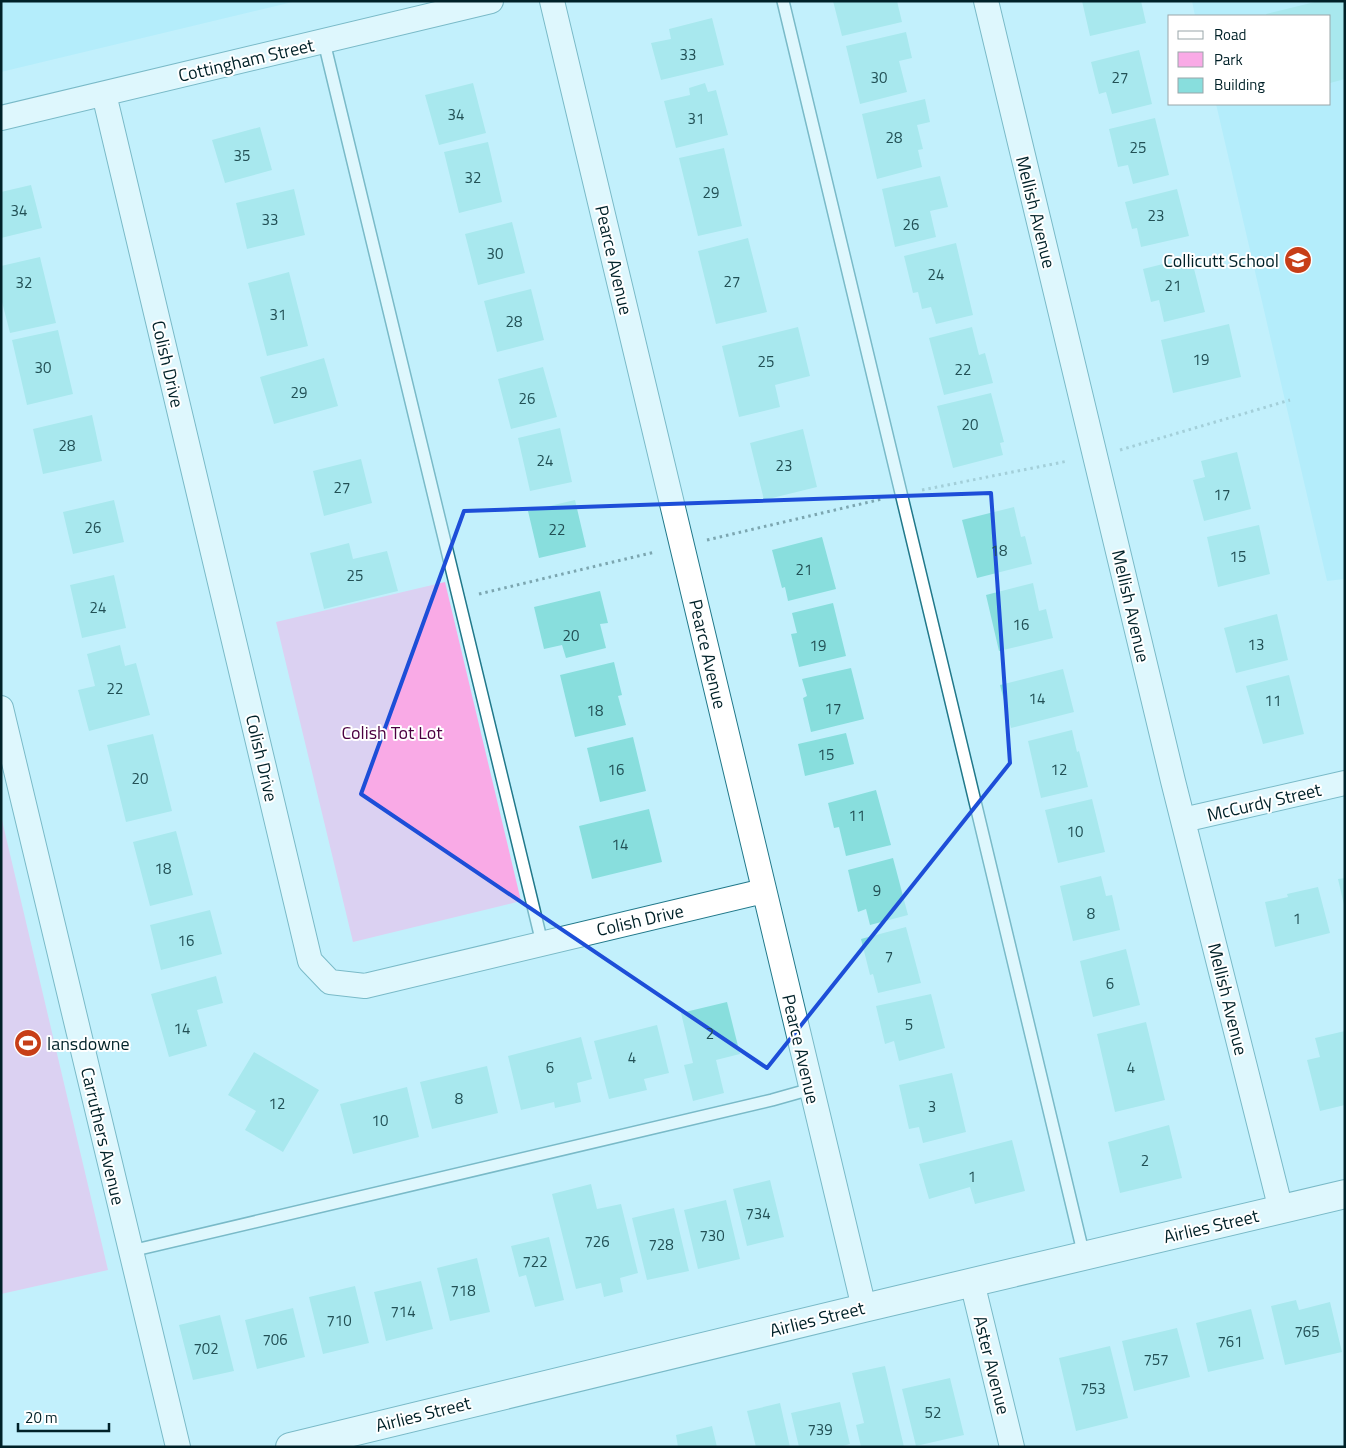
<svg xmlns="http://www.w3.org/2000/svg" width="1346" height="1448" viewBox="0 0 1346 1448" font-family="'Titillium Web',sans-serif">
<style>
.built{fill:#a2e9fb}
.green{fill:#f9aae6}
.building{fill:#88dedd}
.lines{fill:none;stroke-linecap:round;stroke-linejoin:round}
.service-casing{stroke:#21788a;stroke-width:14}
.minor-casing{stroke:#21788a;stroke-width:26}
.tertiary-casing{stroke:#21788a;stroke-width:30}
.path{stroke:#7ca6b0;stroke-width:3;stroke-dasharray:2.5 4;stroke-linecap:butt}
.service{stroke:#fff;stroke-width:11}
.minor{stroke:#fff;stroke-width:24}
.tertiary{stroke:#fff;stroke-width:28}
.marked{fill:none;stroke:#1d4ed8;stroke-width:4;stroke-linejoin:round}
.labels{text-anchor:middle;dominant-baseline:central;stroke-width:4;stroke-linejoin:round;paint-order:stroke}
.number-label{font-size:15px;fill:#225055}
.street-label{font-size:18px;fill:#002128;stroke:#fff}
.poi-label{font-size:18px;fill:#002128;stroke:#fff;text-anchor:end}
.park-label{font-size:18px;fill:#4b0041;stroke:#fff}
</style>
<rect width="100%" height="100%" fill="#c2f0fc"/>
<!-- built -->
<path class="built" d="M1,1H297L1,72Z
M1192,1H1345V579L1327,581L1216,104H1330V16H1195Z"/>
<!-- green -->
<path class="green" d="M445,582L521,901L353,942L276,622Z
M1,816L108,1270L1,1294Z"/>
<!-- building -->
<path class="building" d="M833,1H897L902,22L842,36Z
M1082,1H1141L1146,23L1090,36Z
M1319,1H1345V79L1330,83V16H1267L1266,14Z
M712,18L724,65L661,80L651,43L671,39L669,29Z
M906,32L912,58L899,61L907,92L860,104L846,46Z
M1139,50L1152,104L1112,114L1106,92L1099,94L1091,62Z
M473,83L486,133L439,145L425,95Z
M705,83L708,92L716,90L728,135L676,148L664,101L690,95L689,88Z
M925,99L930,122L917,125L923,149L918,150L922,167L877,179L862,114Z
M1155,118L1169,175L1133,184L1128,165L1118,167L1109,129Z
M260,127L272,170L225,183L212,140Z
M488,142L502,202L459,213L444,152Z
M724,148L742,226L698,236L679,158Z
M940,176L948,207L930,211L936,237L895,247L882,189Z
M31,185L42,228L1,238V192Z
M294,189L305,235L247,249L236,203Z
M1177,189L1189,236L1141,247L1137,228L1132,229L1125,202Z
M512,222L525,273L478,285L465,234Z
M748,238L767,312L716,324L698,251Z
M956,243L973,315L936,324L931,307L922,309L918,292L913,293L904,256Z
M40,257L56,323L10,333L1,298V266Z
M1191,257L1205,312L1164,322L1159,300L1151,302L1143,269Z
M289,272L308,346L267,356L248,283Z
M531,289L544,340L497,352L484,301Z
M1229,324L1241,377L1173,393L1161,340Z
M798,327L810,376L775,385L780,407L739,417L722,346Z
M972,327L979,355L985,353L993,383L944,395L929,338Z
M58,330L73,394L27,405L12,340Z
M324,358L338,406L274,424L260,377Z
M543,367L557,417L511,429L498,379Z
M991,393L1004,442L1000,443L1003,455L953,468L937,406Z
M92,415L102,461L43,474L33,429Z
M560,428L572,482L530,491L518,438Z
M803,429L817,487L764,500L750,443Z
M1237,452L1251,509L1204,521L1193,480L1205,477L1201,461Z
M361,459L372,503L324,516L313,471Z
M114,500L124,542L73,554L63,512Z
M575,500L586,547L539,558L528,511Z
M1014,507L1021,537L1025,536L1032,564L977,578L962,520Z
M1259,525L1270,574L1218,587L1207,537Z
M822,537L836,589L788,601L785,587L782,588L772,550Z
M349,543L353,559L387,551L398,591L324,609L310,553Z
M114,575L126,628L82,638L70,585Z
M1033,583L1039,611L1046,609L1053,638L999,651L986,595Z
M600,591L608,623L600,624L606,648L566,658L562,645L544,649L534,607Z
M833,603L846,656L799,667L791,634L797,633L792,613Z
M1277,614L1288,660L1236,673L1224,628Z
M120,645L125,666L136,663L150,715L89,731L78,690L95,686L87,654Z
M614,662L622,695L618,696L626,725L575,737L560,675Z
M851,668L864,719L811,732L803,698L807,696L802,679Z
M1063,669L1074,712L1011,728L1000,685Z
M1289,675L1304,734L1263,744L1246,686Z
M1072,730L1077,752L1079,751L1088,787L1041,798L1028,741Z
M846,733L854,764L805,776L798,744Z
M153,734L172,811L126,822L107,745Z
M633,737L646,791L600,802L587,748Z
M876,790L891,845L846,856L839,827L834,828L828,803Z
M1092,799L1105,852L1058,863L1045,810Z
M649,809L662,862L592,879L579,826Z
M176,831L193,895L150,906L133,842Z
M893,858L908,915L870,925L866,909L858,912L848,870Z
M1101,876L1106,896L1112,895L1120,930L1073,941L1060,886Z
M1345,878V905H1344L1338,879Z
M1318,887L1330,933L1275,947L1265,902L1288,897L1287,894Z
M210,910L222,954L161,970L150,925Z
M906,927L921,983L878,993L873,974L870,975L861,939Z
M1126,949L1140,1005L1093,1017L1080,961Z
M216,976L223,1003L197,1010L207,1046L169,1057L151,994Z
M931,994L945,1048L899,1061L894,1041L885,1044L876,1006Z
M727,1002L740,1054L716,1060L724,1093L693,1101L684,1065L693,1063L681,1013Z
M1146,1022L1165,1100L1115,1112L1097,1034Z
M657,1025L669,1073L644,1079L647,1090L609,1099L594,1041Z
M1345,1031V1105L1320,1111L1307,1060L1320,1057L1315,1038Z
M581,1037L592,1079L577,1083L581,1102L555,1108L554,1102L521,1110L508,1056Z
M254,1052L319,1090L283,1152L245,1130L256,1111L228,1095Z
M487,1066L498,1113L432,1129L420,1082Z
M952,1073L966,1132L923,1143L919,1127L909,1129L899,1085Z
M407,1087L419,1137L353,1154L340,1104Z
M1169,1125L1182,1178L1120,1193L1108,1142Z
M1012,1140L1025,1191L975,1204L970,1187L929,1199L919,1164Z
M770,1180L784,1237L747,1246L733,1189Z
M591,1184L597,1209L621,1204L638,1273L620,1278L623,1292L604,1297L601,1283L576,1289L552,1194Z
M726,1200L740,1259L698,1269L684,1210Z
M674,1208L689,1271L647,1280L632,1218Z
M549,1237L564,1300L535,1307L526,1275L519,1277L511,1246Z
M477,1258L490,1312L450,1321L437,1268Z
M421,1281L433,1329L386,1341L374,1292Z
M355,1286L369,1343L323,1354L309,1297Z
M1296,1300L1299,1310L1330,1302L1342,1352L1285,1365L1271,1306Z
M293,1308L305,1357L257,1369L245,1320Z
M1251,1309L1264,1359L1208,1372L1196,1323Z
M220,1315L234,1371L193,1380L179,1325Z
M1177,1328L1190,1377L1134,1391L1122,1341Z
M1110,1346L1128,1418L1076,1431L1059,1358Z
M885,1366L904,1447H861L856,1425L864,1423L852,1373Z
M950,1378L964,1435L916,1446L902,1389Z
M840,1402L850,1444L839,1447H799L791,1413Z
M780,1403L790,1447H756L747,1411Z
M712,1426L717,1447H678L676,1435Z"/>
<g class="lines">
<!-- service casing -->
<g class="service-casing">
<path id="service" d="M783,1L1084,1256
M324,42L542,943
M131,1251L772,1100L811,1089"/>
</g>
<!-- minor casing -->
<g class="minor-casing">
<path id="minor" d="M552,1L864,1308
M986,1L1173,781L1281,1210
M104,94L310,961L330,982L365,986L764,891
M1,118L491,1
M1,708L178,1447
M1183,820L1345,783
M972,1282L1012,1447"/>
</g>
<!-- tertiary casing -->
<g class="tertiary-casing">
<path id="tertiary" d="M290,1447L864,1308L1345,1194"/>
</g>
<!-- path -->
<path class="path" d="M1120,450L1290,400
M922,490L1068,461
M707,540L882,499
M479,594L655,552"/>
<!-- service -->
<use href="#service" class="service"/>
<!-- minor -->
<use href="#minor" class="minor"/>
<!-- tertiary -->
<use href="#tertiary" class="tertiary"/>
</g>
<!-- marked area -->
<path d="M0 0H1346V1448H0ZM991,493L1010,763L767,1068L361,794L464,511Z" fill="#c2f0fc" fill-opacity=".55" fill-rule="evenodd"/>
<path class="marked" d="M991,493L1010,763L767,1068L361,794L464,511Z"/>
<!-- icons -->
<defs>
<g id="school-disc" transform="scale(1.4375)"><circle r="9.5" fill="#c73e17" stroke="#fff"/><path d="M0-5L7-2L0 1L-7-2ZM-4 1L0 2.5L4 1V4Q0 6-4 4Z" fill="#fff"/></g>
<g id="stadium-disc" transform="scale(1.4375)"><circle r="9.5" fill="#c73e17" stroke="#fff"/><path d="M0-5a6.5 5 0 1 0 0 10a6.5 5 0 1 0 0-10ZM-3.5-1.8h7v3.6h-7Z" fill="#fff"/></g>
</defs>
<g fill-rule="evenodd">
<use href="#school-disc" x="1298" y="260"/>
<use href="#stadium-disc" x="28" y="1043"/>
</g>
<g class="labels">
<!-- number labels -->
<g class="number-label">
<text x="688" y="54">33</text>
<text x="879" y="77">30</text>
<text x="1120" y="77">27</text>
<text x="456" y="114">34</text>
<text x="696" y="118">31</text>
<text x="894" y="137">28</text>
<text x="1138" y="147">25</text>
<text x="242" y="155">35</text>
<text x="473" y="177">32</text>
<text x="711" y="192">29</text>
<text x="19" y="210">34</text>
<text x="1156" y="215">23</text>
<text x="270" y="219">33</text>
<text x="911" y="224">26</text>
<text x="495" y="253">30</text>
<text x="936" y="274">24</text>
<text x="732" y="281">27</text>
<text x="24" y="282">32</text>
<text x="1173" y="285">21</text>
<text x="278" y="314">31</text>
<text x="514" y="321">28</text>
<text x="1201" y="359">19</text>
<text x="766" y="361">25</text>
<text x="43" y="367">30</text>
<text x="963" y="369">22</text>
<text x="299" y="392">29</text>
<text x="527" y="398">26</text>
<text x="970" y="424">20</text>
<text x="67" y="445">28</text>
<text x="545" y="460">24</text>
<text x="784" y="465">23</text>
<text x="342" y="487">27</text>
<text x="1222" y="494">17</text>
<text x="93" y="527">26</text>
<text x="557" y="529">22</text>
<text x="999" y="550">18</text>
<text x="1238" y="556">15</text>
<text x="804" y="569">21</text>
<text x="355" y="575">25</text>
<text x="98" y="607">24</text>
<text x="1021" y="624">16</text>
<text x="571" y="635">20</text>
<text x="1256" y="644">13</text>
<text x="818" y="645">19</text>
<text x="115" y="688">22</text>
<text x="1037" y="698">14</text>
<text x="1273" y="700">11</text>
<text x="833" y="708">17</text>
<text x="595" y="710">18</text>
<text x="826" y="754">15</text>
<text x="616" y="769">16</text>
<text x="1059" y="769">12</text>
<text x="140" y="778">20</text>
<text x="857" y="815">11</text>
<text x="1075" y="831">10</text>
<text x="620" y="844">14</text>
<text x="163" y="868">18</text>
<text x="877" y="890">9</text>
<text x="1091" y="913">8</text>
<text x="1297" y="918">1</text>
<text x="186" y="940">16</text>
<text x="889" y="956">7</text>
<text x="1110" y="983">6</text>
<text x="909" y="1024">5</text>
<text x="182" y="1028">14</text>
<text x="710" y="1033">2</text>
<text x="632" y="1057">4</text>
<text x="550" y="1067">6</text>
<text x="1131" y="1067">4</text>
<text x="459" y="1098">8</text>
<text x="277" y="1103">12</text>
<text x="932" y="1106">3</text>
<text x="380" y="1120">10</text>
<text x="1145" y="1160">2</text>
<text x="972" y="1176">1</text>
<text x="758" y="1213">734</text>
<text x="712" y="1235">730</text>
<text x="597" y="1241">726</text>
<text x="661" y="1244">728</text>
<text x="535" y="1261">722</text>
<text x="463" y="1290">718</text>
<text x="403" y="1311">714</text>
<text x="339" y="1320">710</text>
<text x="1307" y="1331">765</text>
<text x="275" y="1339">706</text>
<text x="1230" y="1341">761</text>
<text x="206" y="1348">702</text>
<text x="1156" y="1359">757</text>
<text x="1093" y="1388">753</text>
<text x="933" y="1412">52</text>
<text x="820" y="1429">739</text>
</g>
<!-- street labels -->
<g class="street-label">
<text transform="translate(246 60) rotate(-13)">Cottingham Street</text>
<text transform="translate(1036 212) rotate(76)">Mellish Avenue</text>
<text transform="translate(614 260) rotate(77)">Pearce Avenue</text>
<text transform="translate(168 364) rotate(77)">Colish Drive</text>
<text transform="translate(1131 606) rotate(77)">Mellish Avenue</text>
<text transform="translate(708 654) rotate(77)">Pearce Avenue</text>
<text transform="translate(262 758) rotate(77)">Colish Drive</text>
<text transform="translate(1264 802) rotate(-13)">McCurdy Street</text>
<text transform="translate(640 920) rotate(-13)">Colish Drive</text>
<text transform="translate(1228 999) rotate(76)">Mellish Avenue</text>
<text transform="translate(801 1049) rotate(77)">Pearce Avenue</text>
<text transform="translate(103 1136) rotate(77)">Carruthers Avenue</text>
<text transform="translate(1211 1226) rotate(-13)">Airlies Street</text>
<text transform="translate(817 1319) rotate(-14)">Airlies Street</text>
<text transform="translate(992 1365) rotate(76)">Aster Avenue</text>
<text transform="translate(423 1414) rotate(-14)">Airlies Street</text>
</g>
<!-- poi labels -->
<g class="poi-label">
<text x="1279" y="260">Collicutt School</text>
<text x="47" y="1043" text-anchor="start">lansdowne</text>
</g>
<!-- park labels -->
<g class="park-label">
<text x="392" y="732">Colish Tot Lot</text>
</g>
</g>
<!-- border -->
<rect width="1346" height="1448" fill="none" stroke="#002128" stroke-width="5"/>
<!-- legend -->
<rect x="1168" y="15" width="162" height="90" fill="#ffffff" stroke="#99a6a9"/>
<rect x="1178" y="31" width="25" height="8" fill="#ffffff" stroke="#99a6a9"/>
<text x="1214" y="40" font-size="15" fill="#002128">Road</text>
<rect x="1178" y="52" width="25" height="15" fill="#f9aae6" stroke="#99a6a9"/>
<text x="1214" y="65" font-size="15" fill="#002128">Park</text>
<rect x="1178" y="78" width="25" height="15" fill="#88dedd" stroke="#99a6a9"/>
<text x="1214" y="90" font-size="15" fill="#002128">Building</text>
<!-- scale -->
<path d="M18 1423v8h91v-8" fill="none" stroke="#002128" stroke-width="2.5"/>
<text x="25" y="1423" font-size="15" fill="#002128" stroke="#ffffff" stroke-width="4" paint-order="stroke">20 m</text>
</svg>
